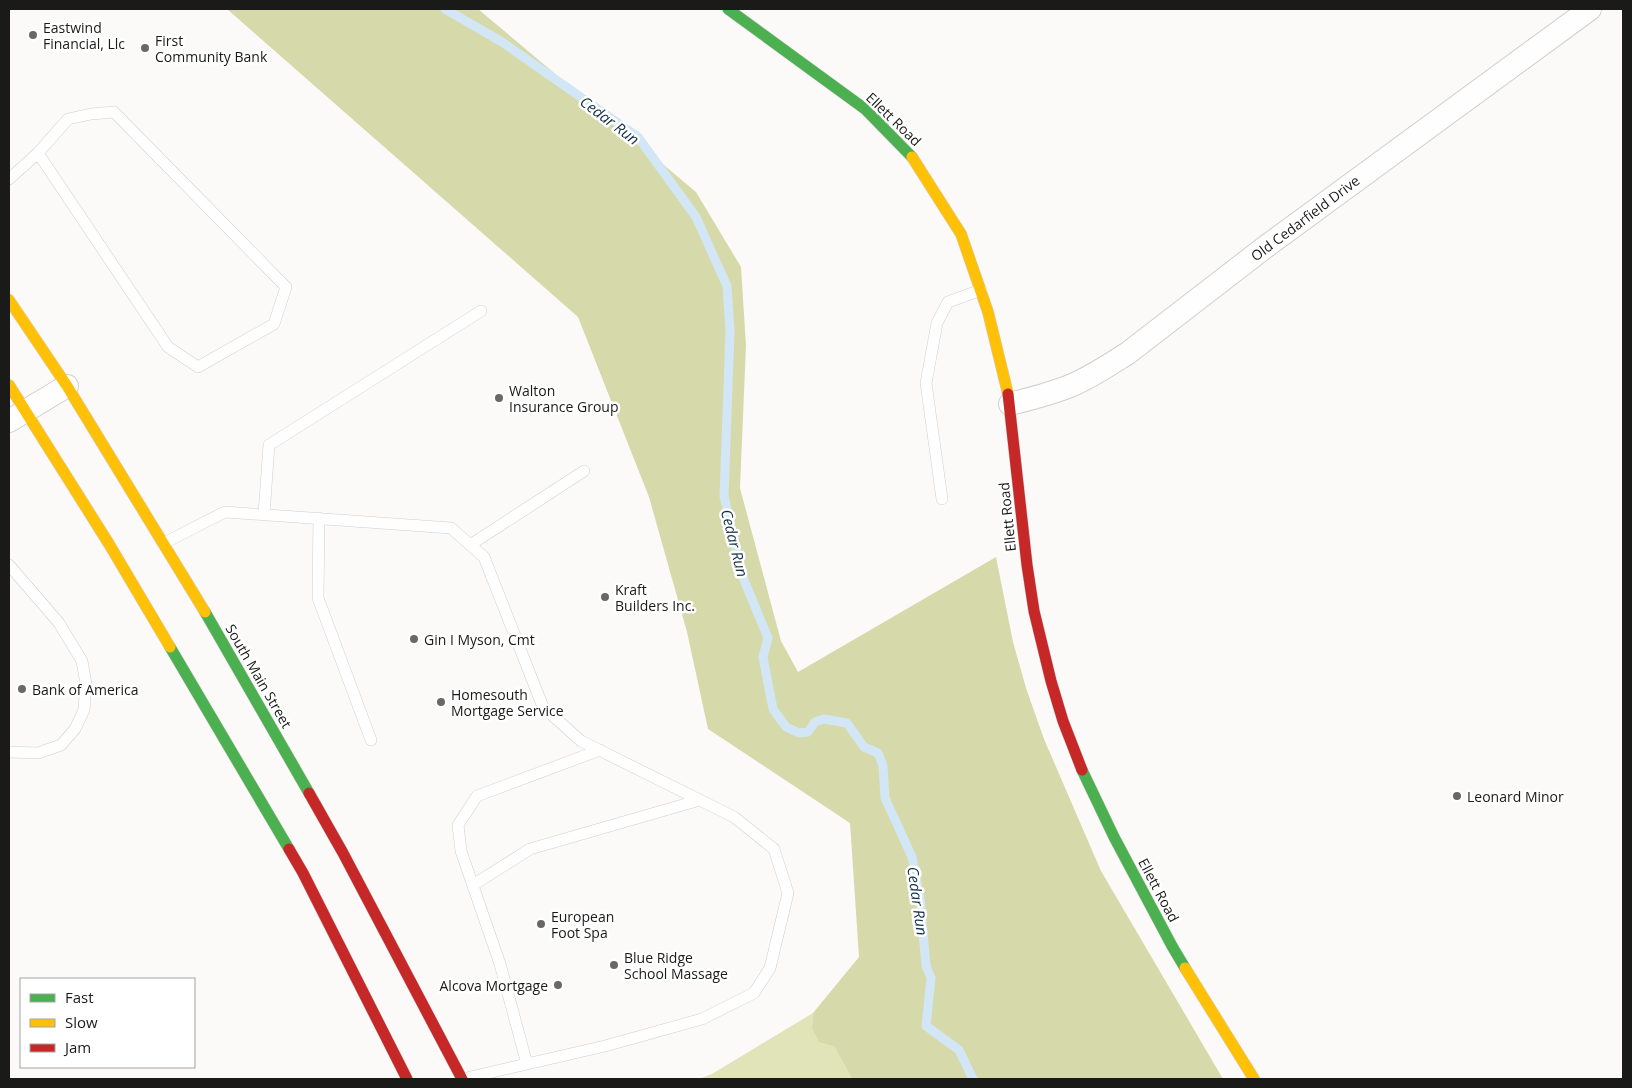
<svg xmlns="http://www.w3.org/2000/svg" width="1632" height="1088" viewBox="0 0 1632 1088" font-family="'Open Sans',sans-serif">
<style>
.green{fill:#e0e4b8}
.forest{fill:#d6daaa}
.lines{fill:none;stroke-linecap:round;stroke-linejoin:round}
.stream{stroke:#d2e6f6;stroke-width:9}
.lane-casing{stroke:#d0cfce;stroke-width:12}
.street-casing{stroke:#d0cfce;stroke-width:24}
.fast-casing{stroke:#d0cfce;stroke-width:12}
.slow-casing{stroke:#d0cfce;stroke-width:12}
.jam-casing{stroke:#d0cfce;stroke-width:12}
.lane{stroke:#fefefe;stroke-width:11}
.street{stroke:#fefefe;stroke-width:22}
.fast{stroke:#4caf50;stroke-width:11}
.slow{stroke:#ffc107;stroke-width:11}
.jam{stroke:#c62828;stroke-width:11}
.poi-dot{fill:#696867;stroke:#fff;stroke-width:2}
.labels{text-anchor:middle;dominant-baseline:central;stroke-width:5;stroke-linejoin:round;paint-order:stroke}
.poi-label{font-size:14px;fill:#1a1a19;stroke:#fff;text-anchor:start}
.street-label{font-size:14px;fill:#1a1a19;stroke:#fff}
.water-label{font-size:15px;font-style:italic;fill:#133149;stroke:#fff}
</style>
<rect width="100%" height="100%" fill="#fbfaf9"/>
<!-- green -->
<path class="green" d="M813,1013L812,1028L834,1046L852,1079H699L712,1074Z"/>
<!-- forest -->
<path class="forest" d="M227,9H478L696,192L741,267L746,346L740,488L781,641L798,672L996,557L1013,642L1026,688L1044,739L1101,871L1223,1079H852L834,1046L819,1042L812,1028L813,1013L859,957L850,823L708,729L687,632L649,497L578,317Z"/>
<g class="lines">
<!-- stream -->
<path class="stream" d="M445,9L502,42L638,137L696,217L727,286L730,331L724,496L742,575L768,638L763,657L773,709L786,727L799,733L808,732L815,722L824,719L847,723L864,747L878,753L883,766L885,798L912,857L920,898L926,966L931,978L926,1026L959,1050L973,1079"/>
<!-- lane casing -->
<g class="lane-casing">
<path id="lane" d="M9,179L38,153L68,119L91,114L114,112L286,287L274,324L198,367L168,347L38,153
M942,499L926,383L937,323L948,302L981,290
M264,514L269,445L481,311
M319,518L318,598L371,740
M164,543L225,512L451,528L484,557L543,707L581,741L734,817L774,849L788,893L770,968L754,993L702,1019L605,1046L462,1079
M470,545L584,471
M9,565L59,623L82,661L86,684L84,710L75,729L61,745L38,753L9,752
M473,885L530,849L700,800
M527,1064L500,964L461,851L458,825L477,796L600,750"/>
</g>
<!-- street casing -->
<g class="street-casing">
<path id="street" d="M1010,404C1030,399 1050,394 1070,386C1090,378 1109,365 1128,353L1264,248L1590,9
M9,421L67,386"/>
</g>
<!-- fast casing -->
<g class="fast-casing">
<path id="fast" d="M728,9L865,109L912,157
M205,612L309,793
M170,647L289,849
M1082,770L1114,837L1172,946L1185,968"/>
</g>
<!-- slow casing -->
<g class="slow-casing">
<path id="slow" d="M912,157L961,234L988,312L1008,394
M9,300L67,386L205,612
M9,385L109,544L170,647
M1185,968L1254,1079"/>
</g>
<!-- jam casing -->
<g class="jam-casing">
<path id="jam" d="M1008,394L1027,565L1034,611L1051,681L1063,721L1082,770
M309,793L343,853L462,1079
M289,849L303,873L407,1079"/>
</g>
<!-- lane -->
<use href="#lane" class="lane"/>
<!-- street -->
<use href="#street" class="street"/>
<!-- fast -->
<use href="#fast" class="fast"/>
<!-- slow -->
<use href="#slow" class="slow"/>
<!-- jam -->
<use href="#jam" class="jam"/>
</g>
<!-- markers -->
<g class="poi-dot">
<circle cx="33" cy="35" r="5"/>
<circle cx="145" cy="48" r="5"/>
<circle cx="499" cy="398" r="5"/>
<circle cx="605" cy="597" r="5"/>
<circle cx="414" cy="639" r="5"/>
<circle cx="22" cy="689" r="5"/>
<circle cx="441" cy="702" r="5"/>
<circle cx="1457" cy="796" r="5"/>
<circle cx="541" cy="924" r="5"/>
<circle cx="614" cy="965" r="5"/>
<circle cx="558" cy="985" r="5"/>
</g>
<g class="labels">
<!-- poi labels -->
<g class="poi-label">
<text x="43" y="27">Eastwind<tspan x="43" dy="16">Financial, Llc</tspan></text>
<text x="155" y="40">First<tspan x="155" dy="16">Community Bank</tspan></text>
<text x="509" y="390">Walton<tspan x="509" dy="16">Insurance Group</tspan></text>
<text x="615" y="589">Kraft<tspan x="615" dy="16">Builders Inc.</tspan></text>
<text x="424" y="639">Gin I Myson, Cmt</text>
<text x="32" y="689">Bank of America</text>
<text x="451" y="694">Homesouth<tspan x="451" dy="16">Mortgage Service</tspan></text>
<text x="1467" y="796">Leonard Minor</text>
<text x="551" y="916">European<tspan x="551" dy="16">Foot Spa</tspan></text>
<text x="624" y="957">Blue Ridge<tspan x="624" dy="16">School Massage</tspan></text>
<text x="548" y="985" text-anchor="end">Alcova Mortgage</text>
</g>
<!-- street labels -->
<g class="street-label">
<text transform="translate(894 119) rotate(44)">Ellett Road</text>
<text transform="translate(1305 218) rotate(-37)">Old Cedarfield Drive</text>
<text transform="translate(1007 517) rotate(-96)">Ellett Road</text>
<text transform="translate(259 676) rotate(60)">South Main Street</text>
<text transform="translate(1159 890) rotate(62)">Ellett Road</text>
</g>
<!-- water labels -->
<g class="water-label">
<text transform="translate(610 120) rotate(37)">Cedar Run</text>
<text transform="translate(735 543) rotate(76)">Cedar Run</text>
<text transform="translate(918 901) rotate(82)">Cedar Run</text>
</g>
</g>
<!-- border -->
<rect width="1632" height="1088" fill="none" stroke="#1a1a19" stroke-width="20"/>
<!-- legend -->
<rect x="20" y="978" width="175" height="90" fill="#ffffff" stroke="#a3a3a3"/>
<rect x="30" y="994" width="25" height="8" fill="#4caf50" stroke="#a3a3a3"/>
<text x="65" y="1003" font-size="15" fill="#1a1a19">Fast</text>
<rect x="30" y="1019" width="25" height="8" fill="#ffc107" stroke="#a3a3a3"/>
<text x="65" y="1028" font-size="15" fill="#1a1a19">Slow</text>
<rect x="30" y="1044" width="25" height="8" fill="#c62828" stroke="#a3a3a3"/>
<text x="65" y="1053" font-size="15" fill="#1a1a19">Jam</text>
</svg>
